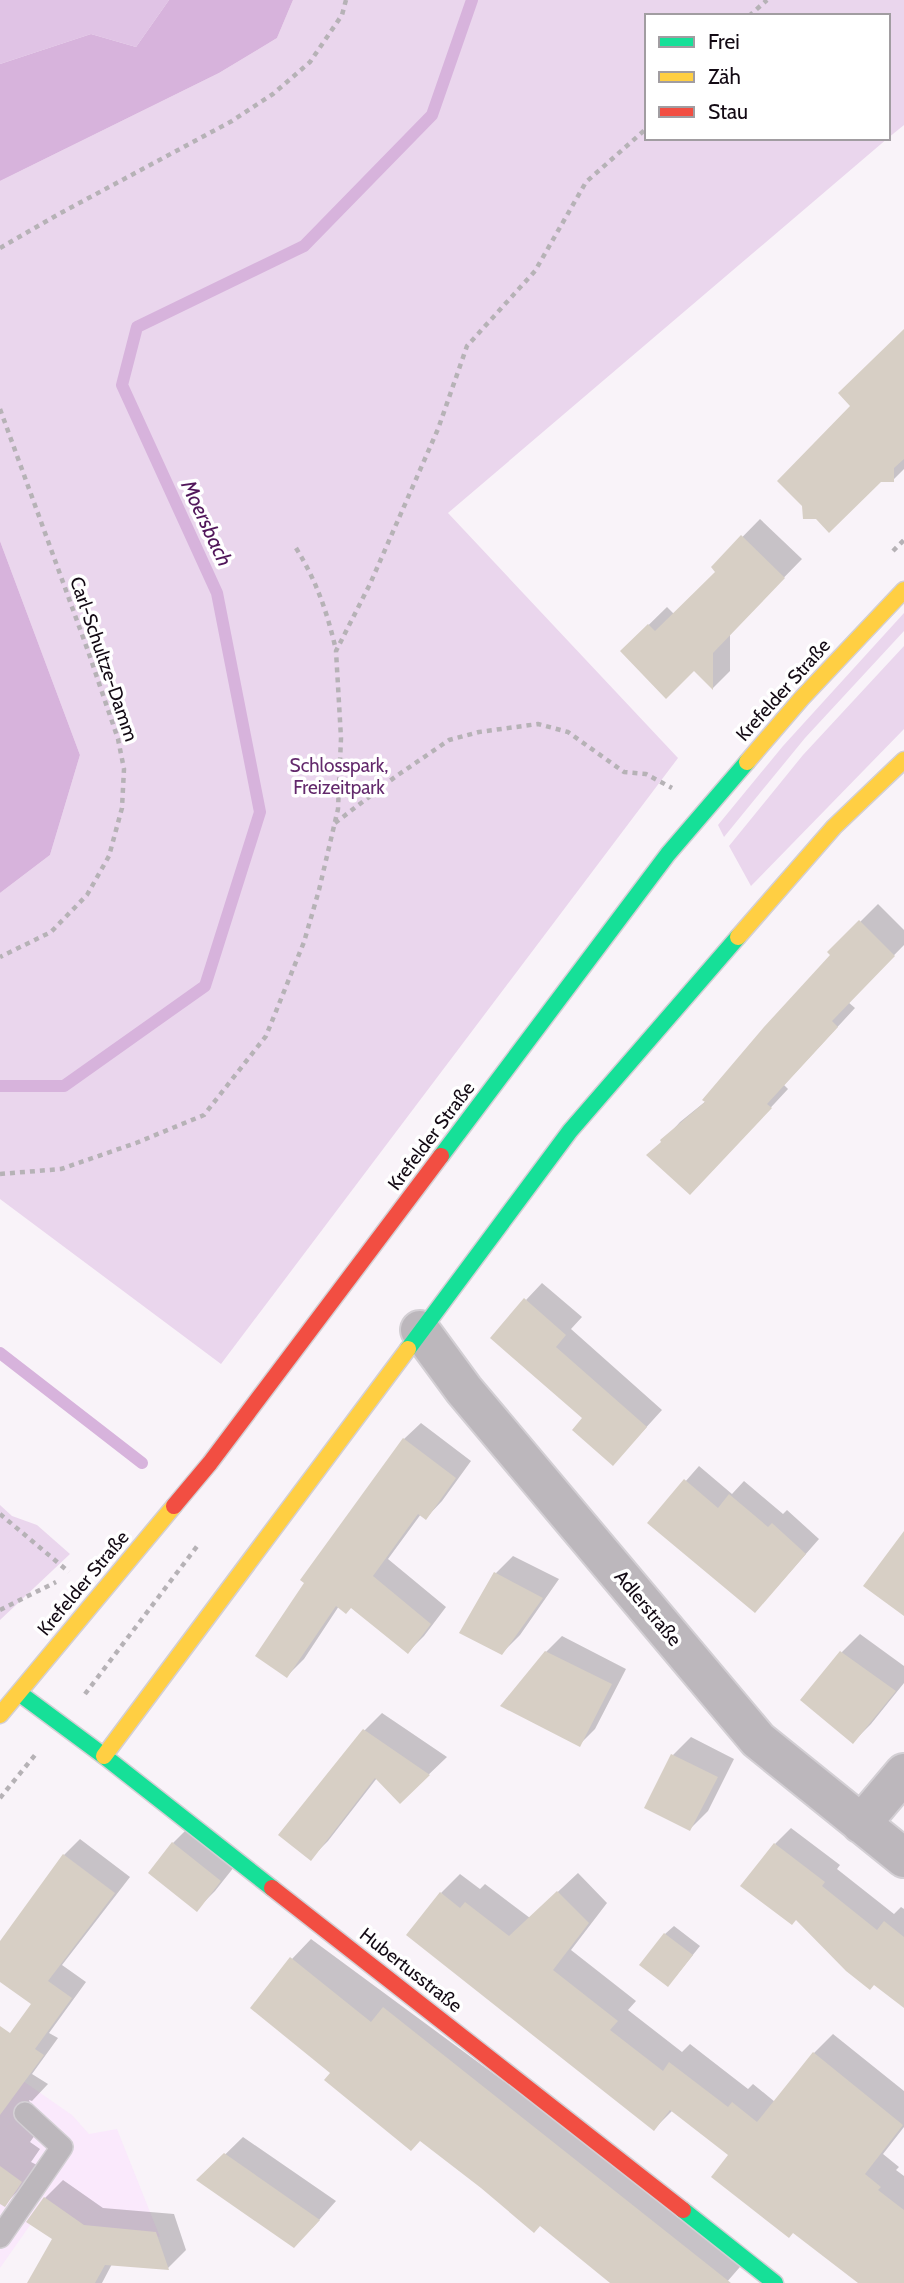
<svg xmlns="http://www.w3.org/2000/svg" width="904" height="2283" viewBox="0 0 904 2283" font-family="Cabin,sans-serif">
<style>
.built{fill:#fae9fc}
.green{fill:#ead6ed}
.forest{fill:#e0c3e5}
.water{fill:#d7b3dc}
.shadow{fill:#0003}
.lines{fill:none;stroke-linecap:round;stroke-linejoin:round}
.stream{stroke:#d7b3dc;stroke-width:12}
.building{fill:#d7cfc5}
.lane-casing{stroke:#d3cfd4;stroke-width:24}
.street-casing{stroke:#d3cfd4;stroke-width:42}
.fast-casing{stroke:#d3cfd4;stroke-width:19}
.slow-casing{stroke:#d3cfd4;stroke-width:19}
.jam-casing{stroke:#d3cfd4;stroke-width:19}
.path{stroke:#b6b2b6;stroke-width:4.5;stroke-dasharray:5 5;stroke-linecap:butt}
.lane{stroke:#bcb7bc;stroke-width:21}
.street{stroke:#bcb7bc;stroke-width:38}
.fast{stroke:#16e098;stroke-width:16}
.slow{stroke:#ffcf43;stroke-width:16}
.jam{stroke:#f24e42;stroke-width:16}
.labels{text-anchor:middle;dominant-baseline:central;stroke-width:7;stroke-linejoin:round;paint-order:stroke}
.street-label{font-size:19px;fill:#130a14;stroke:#fff}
.park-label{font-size:19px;fill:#63296c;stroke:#fff}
.water-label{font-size:21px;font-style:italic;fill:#51165a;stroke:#fff}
</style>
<rect width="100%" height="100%" fill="#f9f3f9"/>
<!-- built -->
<path class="built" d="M0,2065L72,2115L89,2134L117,2129L160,2237L85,2229L47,2201L0,2268Z"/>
<!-- green -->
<path class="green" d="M293,0H904V125L888,138V16H647V138H888L448,513L678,758L221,1364L0,1199V893L50,855L80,755L0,541V181L219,73L277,38Z
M904,613V631L805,738L724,837L718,825L783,746Z
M904,646V729L751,886L729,846L803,755Z
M0,1505L12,1516L37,1525L70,1554L0,1620Z"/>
<!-- forest -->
<path class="forest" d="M0,0H169L136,47L91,34L0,64Z"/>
<!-- water -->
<path class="water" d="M169,0H293L277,38L219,73L0,181V64L91,34L136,47Z
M0,541L80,755L50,855L0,893Z"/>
<!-- shadow -->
<path class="shadow" d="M904,330V469L893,480L852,406Z
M760,519L802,559L730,633V671L713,688L694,669L622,651L667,607L674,614L718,572L713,567Z
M878,904L904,930V945L848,1002L855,1008L784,1085L788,1089L708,1175L663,1141L680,1122L706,1101L833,955L830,952Z
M542,1283L582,1317L571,1329L662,1410L613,1464L584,1418L526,1300Z
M421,1423L471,1461L442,1501L426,1518L421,1514L388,1559L446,1607L424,1636L408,1652L352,1606H339L304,1659L287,1676L404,1439Z
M699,1466L732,1494L744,1481L783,1514L787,1510L819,1539L768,1597L649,1523Z
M513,1556L559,1579L520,1635L502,1653L495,1574Z
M860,1634L904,1666V1683L871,1724L853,1742L842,1652Z
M562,1636L626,1669L595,1729L580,1744L546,1652Z
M382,1713L447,1757L400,1802L377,1778L328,1841L311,1858L364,1731Z
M691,1737L734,1759L708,1811L690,1829L673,1755Z
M191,1825L238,1862L215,1891L197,1909L173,1843Z
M791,1828L840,1865L837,1869L894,1914L901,1907L904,1909V1996L775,1844Z
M80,1839L130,1877L62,1965L86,1982L49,2033L58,2038L32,2074L48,2084L32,2101L29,2100L32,2109L46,2120L30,2142L40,2149L31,2162L37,2165L20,2189L4,2205L0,2202V2050L33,2003L0,1980V1945L64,1855Z
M578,1873L607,1903L571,1950L636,2001L628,2010L682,2052L690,2044L748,2089L753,2084L775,2102L814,2053L833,2034L904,2091V2127L883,2154L899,2167L896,2170L904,2176V2283H860L731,2155L673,2110L654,2129L441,1893L460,1874L480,1889L485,1884L530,1918Z
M674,1926L700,1946L676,1976L665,1934Z
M311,1939L746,2260L726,2283H611L541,2224L482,2187L333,2072L292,1959Z
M243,2137L336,2201L312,2228L199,2180Z
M63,2180L103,2208L174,2214L186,2250L168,2268L112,2264L102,2283H30L54,2239L45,2198Z"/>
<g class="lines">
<!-- stream -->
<path class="stream" d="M0,1086H64L205,986L260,812L217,593L122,385L137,327L304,246L432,115L472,0
M0,1353L142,1463"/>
</g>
<!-- building -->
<path class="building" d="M904,329V459L894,468V482H881L829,533L816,519H803L802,506L777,481L850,406L838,393Z
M741,535L785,578L713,653V690L694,671L666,699L620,651L648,624L655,631L715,572L711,567Z
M859,920L895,956L832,1021L838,1027L767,1104L772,1108L690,1195L646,1155L661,1142L660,1140L705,1102L702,1100L764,1027L830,955L827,952Z
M524,1298L566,1335L556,1347L647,1427L613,1466L572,1430L582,1418L490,1338Z
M403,1438L456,1478L426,1520L418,1514L373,1576L431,1624L408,1654L351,1608L346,1614L336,1606L287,1678L255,1656L304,1583L300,1580Z
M684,1479L718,1508L729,1494L768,1527L772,1523L806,1554L755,1613L647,1523Z
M904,1531V1616L863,1586Z
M494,1572L543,1598L502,1655L459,1633Z
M545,1651L612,1684L580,1747L500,1706Z
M840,1651L896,1691L853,1744L800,1700Z
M363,1729L430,1775L400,1804L375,1778L311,1861L278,1835Z
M671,1754L718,1777L690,1831L644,1808Z
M172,1842L221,1881L197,1912L148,1873Z
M774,1843L825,1882L822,1886L877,1930L884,1921L904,1937V2008L874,1985L870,1990L846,1971L796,1920L792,1925L740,1886Z
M63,1854L115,1893L48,1981L72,1998L35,2049L44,2055L0,2115V2026L10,2033L31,2004L0,1982V1941Z
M557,1891L589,1923L553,1970L618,2021L610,2030L663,2071L669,2062L728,2107L732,2102L757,2122L813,2052L903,2125L865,2174L881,2187L878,2190L904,2210V2283H858L793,2233L789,2238L711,2177L728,2155L670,2110L654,2131L406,1935L440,1892L460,1908L465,1902L509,1936Z
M664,1933L693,1955L668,1987L639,1965Z
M290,1957L371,2022L383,2007L731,2283H610L540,2226L534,2233L481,2188L420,2141L411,2151L324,2080L330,2073L250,2008Z
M224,2153L320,2220L294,2248L196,2180Z
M0,2166L22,2182L5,2207L0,2204Z
M44,2197L84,2225L156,2232L169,2270L105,2265L95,2283H27L52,2239L26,2222Z"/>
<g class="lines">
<!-- lane casing -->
<g class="lane-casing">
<path id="lane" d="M0,2237L62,2147L25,2113"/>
</g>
<!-- street casing -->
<g class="street-casing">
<path id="street" d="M420,1330L464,1390L758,1740L904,1858
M861,1824L904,1773"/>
</g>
<!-- fast casing -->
<g class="fast-casing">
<path id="fast" d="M441,1156L668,854L747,762
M408,1349L570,1131L738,937
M19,1693L104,1756L272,1888
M683,2210L775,2283"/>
</g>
<!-- slow casing -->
<g class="slow-casing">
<path id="slow" d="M747,762L801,699L904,590
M738,937L834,827L904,760
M0,1715L174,1506
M104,1756L408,1349"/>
</g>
<!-- jam casing -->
<g class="jam-casing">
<path id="jam" d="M174,1506L210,1463L441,1156
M272,1888L683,2210"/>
</g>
<!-- path -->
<path class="path" d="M749,16L767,0
M0,248L57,215L232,121L273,94L310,62L342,15L346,0
M0,409L88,651L118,739L124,769L122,808L109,856L87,895L51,932L0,957
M296,548C317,582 327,612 336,650
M893,551L904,540
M335,823L395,777L449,740L479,732L538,724L568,732L624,772L646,774L672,788
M0,1174L61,1169L136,1143L204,1115L266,1036L304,942L319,890L338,809L341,738L336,651L370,584L438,429L467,346L535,271L586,182L647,128
M0,1514L69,1572
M0,1610L56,1582
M85,1694L198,1545
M0,1798L35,1755"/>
<!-- lane -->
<use href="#lane" class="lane"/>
<!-- street -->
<use href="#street" class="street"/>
<!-- fast -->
<use href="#fast" class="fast"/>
<!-- slow -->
<use href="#slow" class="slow"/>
<!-- jam -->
<use href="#jam" class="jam"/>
</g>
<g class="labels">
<!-- street labels -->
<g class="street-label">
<text transform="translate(104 659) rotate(71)">Carl-Schultze-Damm</text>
<text transform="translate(783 690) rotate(-48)">Krefelder Straße</text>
<text transform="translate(431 1136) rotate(-53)">Krefelder Straße</text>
<text transform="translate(83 1583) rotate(-50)">Krefelder Straße</text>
<text transform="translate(648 1608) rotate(50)">Adlerstraße</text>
<text transform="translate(411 1970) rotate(38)">Hubertusstraße</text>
</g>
<!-- park labels -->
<g class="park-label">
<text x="339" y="765">Schlosspark,<tspan x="339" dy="22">Freizeitpark</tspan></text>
</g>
<!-- water labels -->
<g class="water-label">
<text transform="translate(207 523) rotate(65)">Moersbach</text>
</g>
</g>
<!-- legend -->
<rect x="645" y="14" width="245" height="126" fill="#ffffff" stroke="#a19da1" stroke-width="2"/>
<rect x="659" y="37" width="35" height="10" fill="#16e098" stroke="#a19da1" stroke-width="2"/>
<text x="708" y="49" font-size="21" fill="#130a14">Frei</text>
<rect x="659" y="72" width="35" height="10" fill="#ffcf43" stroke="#a19da1" stroke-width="2"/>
<text x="708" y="84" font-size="21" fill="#130a14">Zäh</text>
<rect x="659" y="107" width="35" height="10" fill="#f24e42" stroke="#a19da1" stroke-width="2"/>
<text x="708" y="119" font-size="21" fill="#130a14">Stau</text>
</svg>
